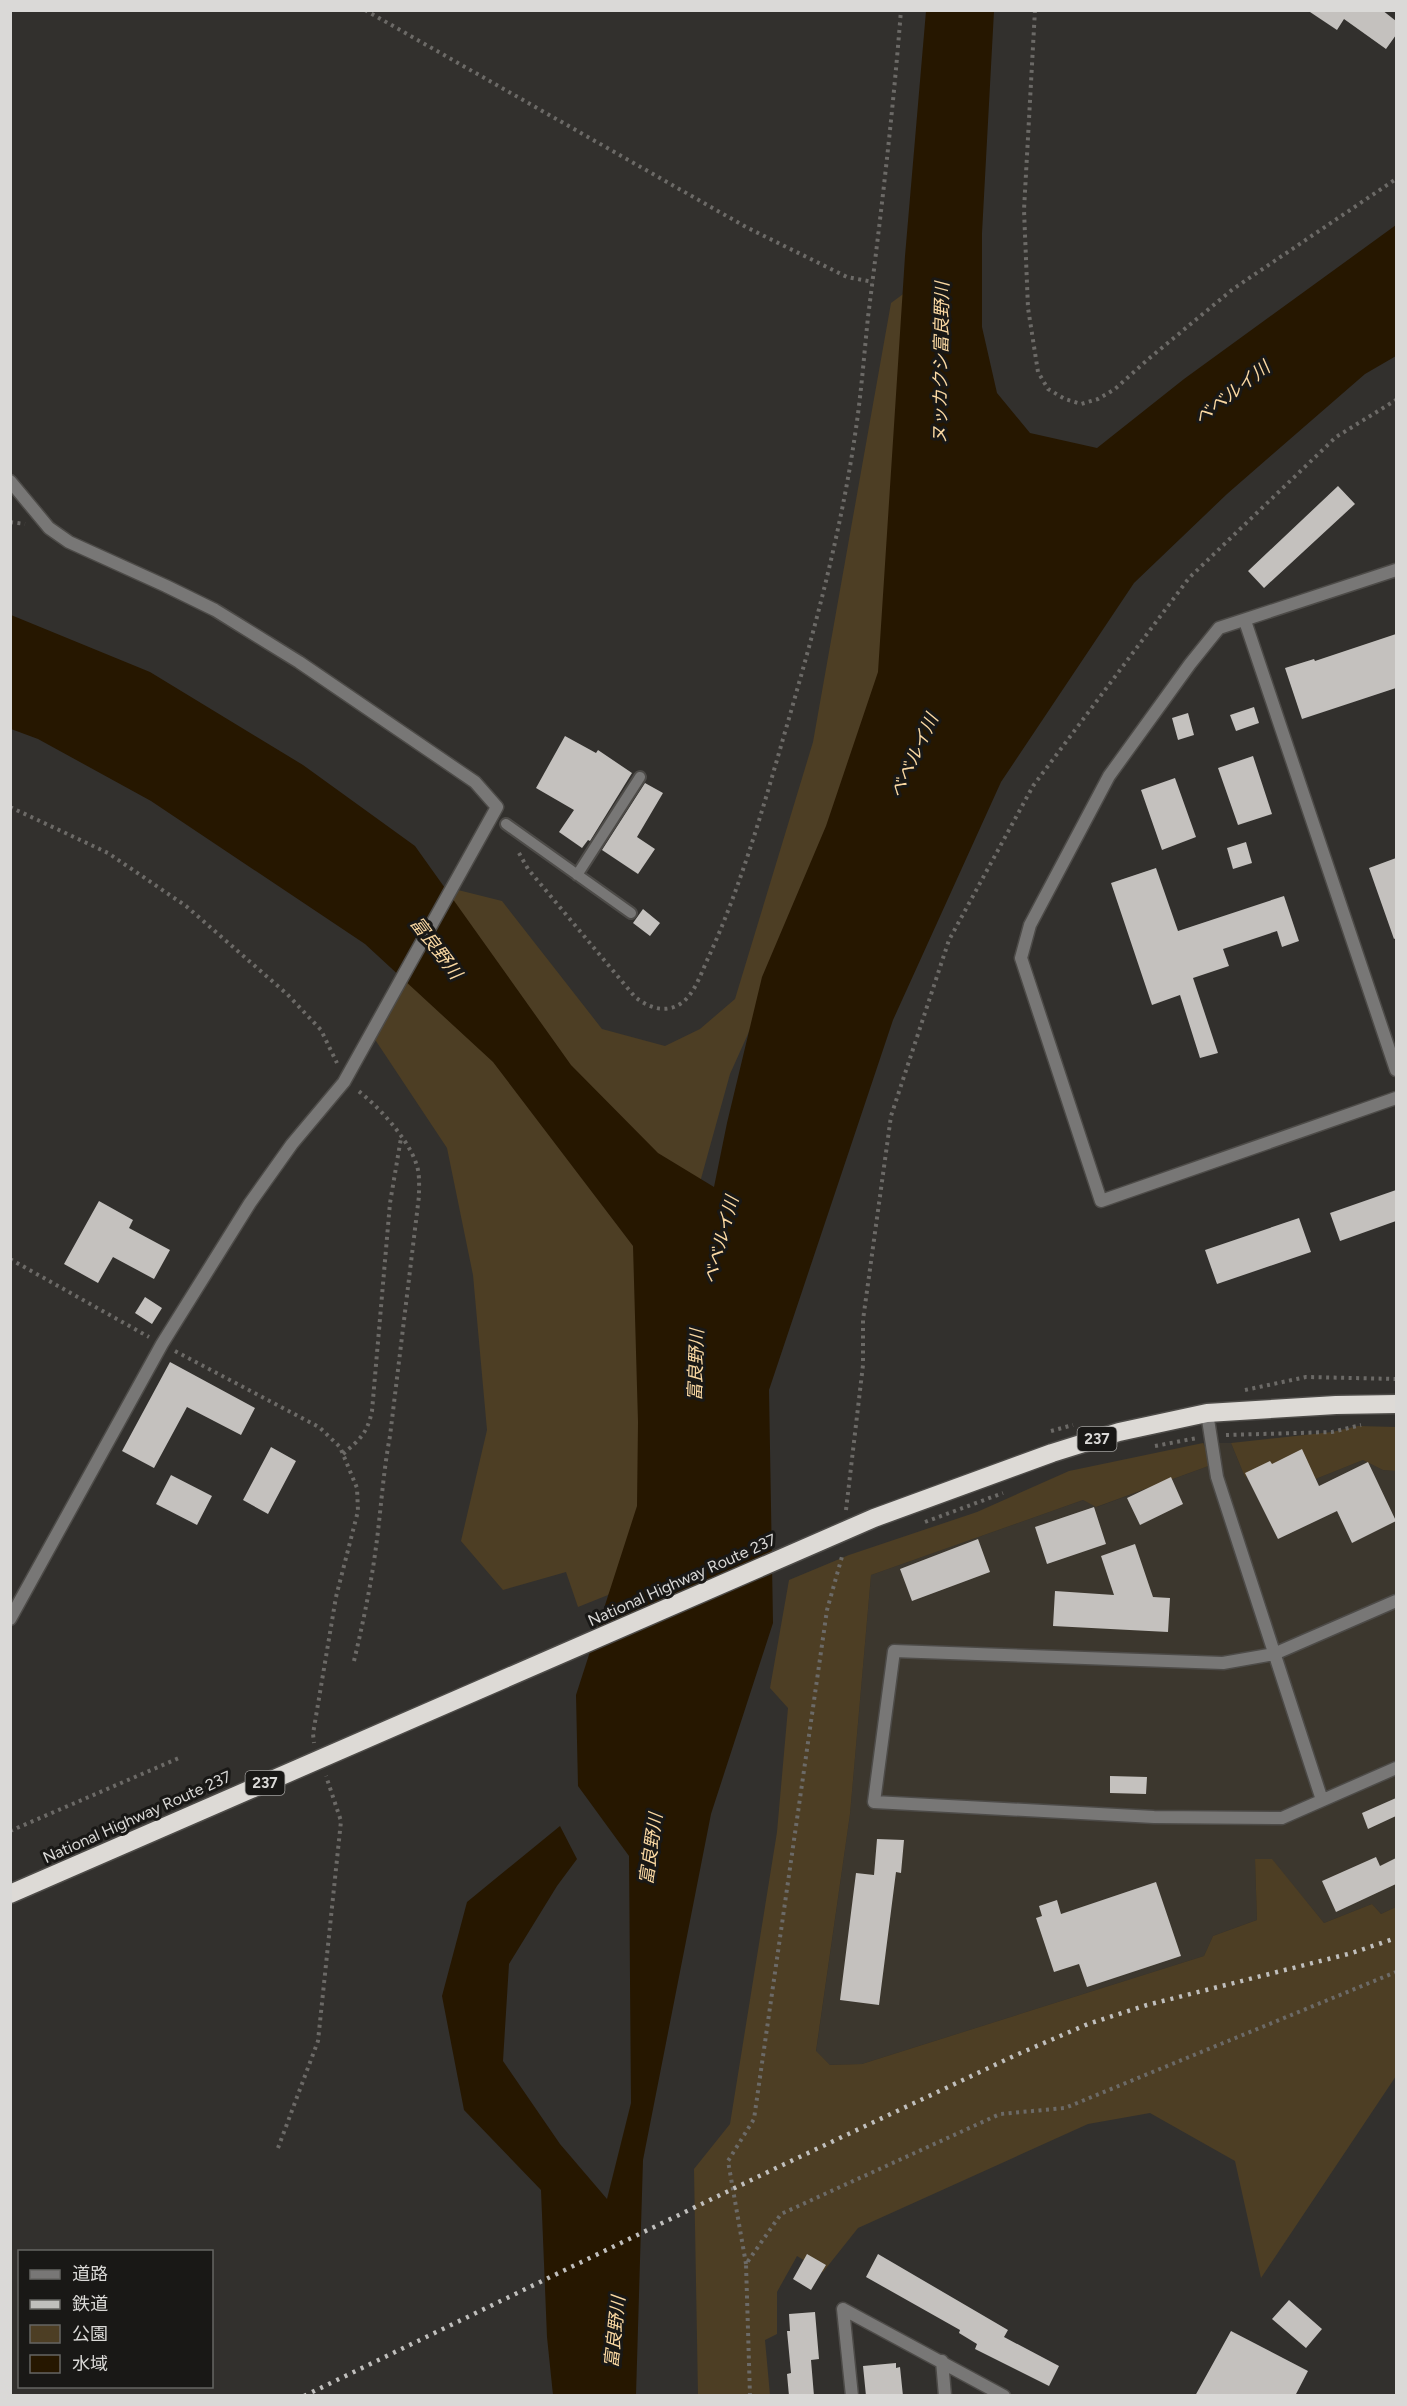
<svg xmlns="http://www.w3.org/2000/svg" width="1407" height="2406" viewBox="0 0 1407 2406" font-family="Figtree,'Noto Sans JP',sans-serif">
<style>
.built{fill:#3c372e}
.green{fill:#4d3e24}
.water{fill:#261700}
.building{fill:#c4c1be}
.lines{fill:none;stroke-linecap:round;stroke-linejoin:round}
.lane-casing{stroke:#4d4b48;stroke-width:14}
.street-casing{stroke:#4d4b48;stroke-width:15}
.highway-casing{stroke:#4d4b48;stroke-width:21}
.path{stroke:#6c6a67;stroke-width:4;stroke-dasharray:3 4.5;stroke-linecap:butt}
.lane{stroke:#787776;stroke-width:10}
.street{stroke:#787776;stroke-width:12}
.highway{stroke:#dddad6;stroke-width:18}
.rail{stroke:#c0bfbd;stroke-width:4.5;stroke-dasharray:3 6;stroke-linecap:butt}
.labels{text-anchor:middle;dominant-baseline:central;stroke-width:6;stroke-linejoin:round;paint-order:stroke}
.shield{fill:#191816;stroke:#a09f9d;stroke-width:1.5}
.shield-label{font-size:15px;font-weight:bold;fill:#dad9d7}
.street-label{font-size:16px;fill:#dad9d7;stroke:#191816}
.water-label{font-size:18px;font-style:italic;fill:#fad8a2;stroke:#191816}
</style>
<rect width="100%" height="100%" fill="#32302d"/>
<!-- built -->
<path class="built" d="M1203,1443H1231L1245,1477L1300,1460L1313,1480L1363,1460L1383,1470L1396,1471V1907L1381,1914L1372,1904L1324,1923L1272,1860L1255,1859L1257,1920L1213,1936L1204,1956L862,2064L830,2065L816,2052L850,1814L871,1575L1083,1500L1097,1507L1214,1464Z"/>
<!-- green -->
<path class="green" d="M914,286L913,614L849,809L730,1074L699,1186L631,1559L608,1595L578,1607L566,1572L503,1590L461,1541L487,1430L473,1275L447,1148L370,1032L407,953L434,884L502,901L602,1029L665,1046L700,1029L735,999L813,742L891,303Z
M1358,1426L1396,1427V1471L1383,1470L1363,1460L1313,1480L1299,1460L1245,1477L1231,1443L1332,1432Z
M1203,1443L1214,1464L1096,1507L1083,1500L871,1575L850,1814L816,2051L830,2065L862,2064L1204,1956L1213,1936L1257,1920L1255,1859H1272L1324,1923L1372,1904L1381,1914L1396,1907V2076L1261,2278L1235,2161L1150,2113L1088,2124L858,2228L823,2272L797,2256L777,2292V2334L765,2340L770,2395H698L694,2169L730,2124L777,1832L788,1708L770,1688L789,1580L849,1555L977,1512L1069,1471Z"/>
<!-- water -->
<path class="water" d="M926,11H994L982,233V327L997,393L1030,433L1097,448L1184,379L1396,225V356L1365,374L1227,494L1134,583L1001,782L893,1020L769,1390L773,1623L711,1814L643,2160L636,2395H553L547,2337L541,2190L464,2110L442,1996L467,1902L560,1826L577,1859L557,1886L509,1964L503,2061L560,2144L607,2199L631,2103L629,1856L578,1786L576,1695L637,1506L638,1422L633,1246L493,1062L365,944L151,801L38,739L11,729V615L150,672L303,765L415,846L571,1065L658,1153L714,1187L727,1123L762,977L826,826L878,672L905,256Z"/>
<!-- building -->
<path class="building" d="M1307,10H1382L1396,21V35L1386,49L1344,19L1337,30Z
M1338,486L1355,504L1264,588L1248,571Z
M1396,634V688L1302,719L1285,668L1314,659L1315,661Z
M1254,707L1259,723L1236,731L1230,715Z
M1188,713L1194,735L1178,740L1172,718Z
M565,736L596,753L598,750L632,773L590,841L588,840L582,848L559,832L574,810L536,788Z
M1253,756L1272,814L1238,825L1218,768Z
M1175,778L1196,837L1162,850L1141,790Z
M645,783L663,793L637,837L655,849L638,874L602,850Z
M1246,842L1252,863L1233,869L1227,848Z
M1396,858V938L1394,939L1369,868Z
M1156,868L1178,931L1284,896L1299,941L1282,947L1277,931L1223,949L1229,966L1193,978L1218,1053L1200,1058L1180,995L1152,1005L1111,883Z
M643,909L660,923L650,936L633,923Z
M1396,1190V1221L1340,1241L1330,1213Z
M99,1201L133,1220L129,1228L170,1250L154,1279L113,1257L98,1283L64,1264Z
M1299,1218L1311,1252L1217,1284L1205,1250Z
M145,1297L162,1308L152,1324L135,1313Z
M170,1362L255,1408L241,1435L187,1407L154,1468L122,1451Z
M271,1447L296,1461L268,1514L243,1500Z
M1302,1449L1319,1486L1368,1462L1396,1521L1352,1543L1337,1511L1278,1539L1245,1473L1270,1461L1272,1464Z
M171,1475L212,1496L197,1525L156,1504Z
M1171,1477L1183,1504L1140,1525L1127,1498Z
M1094,1507L1106,1544L1047,1564L1035,1527Z
M978,1539L990,1572L912,1601L900,1569Z
M1135,1544L1153,1597L1170,1598L1168,1632L1053,1626L1055,1591L1114,1595L1101,1556Z
M1110,1776L1147,1777L1146,1794L1110,1793Z
M1396,1798V1816L1368,1829L1362,1813Z
M877,1839L904,1840L901,1873L896,1872L879,2005L840,2000L856,1873L874,1875Z
M1376,1857L1380,1866L1396,1858V1884L1336,1912L1322,1881Z
M1156,1882L1181,1956L1087,1987L1079,1964L1054,1972L1036,1918L1042,1916L1039,1906L1057,1900L1061,1914Z
M807,2254L826,2265L811,2290L793,2279Z
M878,2254L1008,2330L1004,2337L1059,2366L1049,2386L975,2349L977,2344L959,2333L960,2330L866,2277Z
M1289,2300L1322,2329L1306,2348L1272,2319Z
M815,2312L819,2359L811,2360L814,2396H789L787,2374L791,2373L787,2331H790L789,2314Z
M1231,2331L1308,2371L1295,2396H1195Z
M896,2363V2368L900,2367L903,2396H866L863,2366Z"/>
<g class="lines">
<!-- lane casing -->
<g class="lane-casing">
<path id="lane" d="M506,824L631,913
M577,875L640,777"/>
</g>
<!-- street casing -->
<g class="street-casing">
<path id="street" d="M10,481L49,528L69,542L166,586L215,610L299,662L475,782L497,807L344,1082L292,1144L250,1203L162,1344L10,1619
M1396,570L1219,628L1190,664L1109,776L1030,925L1021,958L1101,1201L1396,1098
M1245,621L1396,1070
M1207,1413L1217,1477L1322,1800
M1396,1601L1274,1654L1223,1663L894,1651L874,1802L1154,1817L1282,1818L1396,1768
M843,2309L1004,2396
M843,2309L852,2396
M942,2361L945,2396"/>
</g>
<!-- highway casing -->
<g class="highway-casing">
<path id="highway" d="M10,1894L874,1518L1052,1453L1119,1432L1207,1413L1336,1405L1396,1404"/>
</g>
<!-- path -->
<path class="path" d="M365,10L746,227L847,277L873,282
M1035,10L1024,210L1028,308L1038,372L1048,389L1065,399L1081,404L1098,399L1115,389L1146,361L1233,289L1396,179
M10,522L25,524
M10,807L108,853L186,906L287,994L321,1030L337,1063
M519,853L528,869L635,997C648,1007 664,1014 680,1004C695,995 702,970 710,954C741,885 762,812 783,739C812,639 840,538 855,435C861,396 864,356 868,317C881,215 893,113 901,10
M10,1259L149,1337
M175,1351L319,1427L340,1447L357,1488L358,1511L336,1597L313,1734L314,1743
M1245,1390L1306,1377L1396,1379
M1051,1431L1073,1425
M1226,1435L1332,1432L1361,1425
M1155,1446L1197,1438
M343,1454C360,1439 367,1434 372,1411L390,1203L401,1138
M846,1510L863,1365V1320L891,1116L949,940L1033,786L1189,578L1336,437L1396,400
M925,1522L1003,1493
M354,1661C363,1623 371,1585 376,1547C381,1510 383,1473 390,1436L419,1196C419,1185 420,1173 416,1163C407,1137 377,1105 356,1089
M10,1831L179,1758
M278,2148L318,2041L341,1821L326,1776
M746,2264L728,2161L754,2119L827,1610L843,1553
M750,2396L746,2264L781,2214L1000,2114L1065,2108L1396,1972"/>
<!-- lane -->
<use href="#lane" class="lane"/>
<!-- street -->
<use href="#street" class="street"/>
<!-- highway -->
<use href="#highway" class="highway"/>
<!-- rail -->
<path class="rail" d="M304,2396L772,2170L1016,2055L1088,2024L1147,2005L1352,1953L1396,1938"/>
</g>
<g class="labels">
<!-- shield labels -->
<g class="shield">
<rect x="1077.5" y="1427" width="39" height="24" rx="4.5"/>
<rect x="245.5" y="1771" width="39" height="24" rx="4.5"/>
</g>
<g class="shield-label">
<text x="1097" y="1439">237</text>
<text x="265" y="1783">237</text>
</g>
<!-- street labels -->
<g class="street-label">
<text transform="translate(682 1580) rotate(-24)">National Highway Route 237</text>
<text transform="translate(137 1817) rotate(-24)">National Highway Route 237</text>
</g>
<!-- water labels -->
<g class="water-label">
<text transform="translate(941 363) rotate(-89)">ヌッカクシ富良野川</text>
<text transform="translate(1232 393) rotate(-38)">ベベルイ川</text>
<text transform="translate(914 756) rotate(-65)">ベベルイ川</text>
<text transform="translate(436 948) rotate(53)">富良野川</text>
<text transform="translate(721 1240) rotate(-75)">ベベルイ川</text>
<text transform="translate(696 1365) rotate(-88)">富良野川</text>
<text transform="translate(651 1849) rotate(-82)">富良野川</text>
<text transform="translate(615 2332) rotate(-84)">富良野川</text>
</g>
</g>
<!-- border -->
<rect width="1407" height="2406" fill="none" stroke="#dad9d7" stroke-width="24"/>
<!-- legend -->
<rect x="18" y="2250" width="195" height="138" fill="#191816" stroke="#666563" stroke-width="1.5"/>
<rect x="30" y="2270" width="30" height="9" fill="#787776" stroke="#666563" stroke-width="1.5"/>
<text x="72" y="2280" font-size="18" fill="#dad9d7">道路</text>
<rect x="30" y="2300" width="30" height="9" fill="#c0bfbd" stroke="#666563" stroke-width="1.5"/>
<text x="72" y="2310" font-size="18" fill="#dad9d7">鉄道</text>
<rect x="30" y="2325" width="30" height="18" fill="#4d3e24" stroke="#666563" stroke-width="1.5"/>
<text x="72" y="2340" font-size="18" fill="#dad9d7">公園</text>
<rect x="30" y="2355" width="30" height="18" fill="#261700" stroke="#666563" stroke-width="1.5"/>
<text x="72" y="2370" font-size="18" fill="#dad9d7">水域</text>
</svg>
